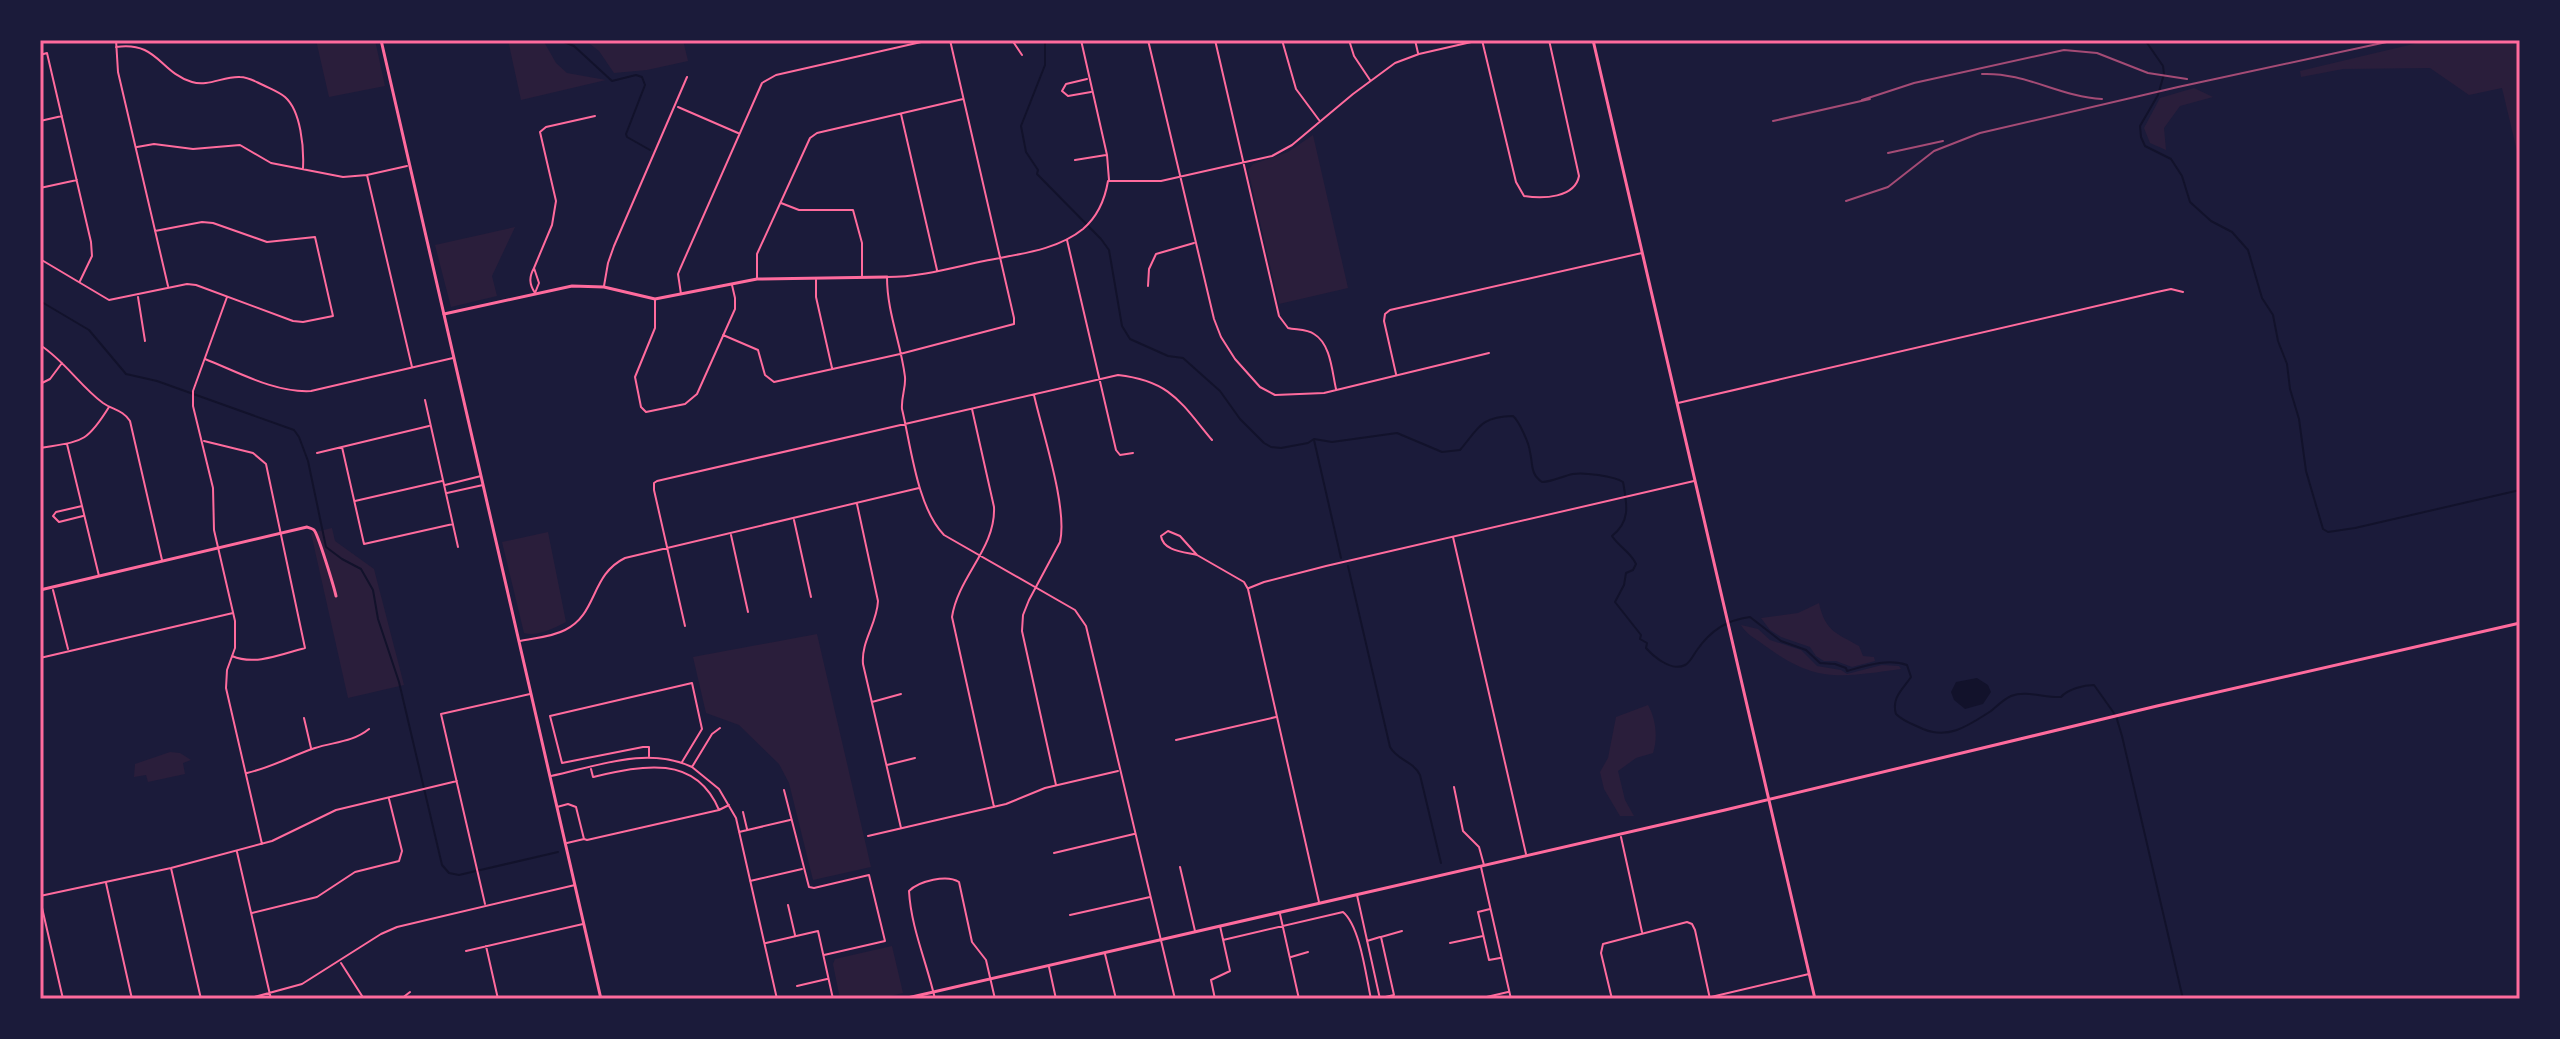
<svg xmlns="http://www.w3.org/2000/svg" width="2560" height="1039" viewBox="0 0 2560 1039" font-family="Figtree,sans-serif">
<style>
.green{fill:#2a1e3b}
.water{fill:#12122b}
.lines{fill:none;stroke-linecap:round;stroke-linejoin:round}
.stream{stroke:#12122b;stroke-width:2}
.minor{stroke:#ff6b9d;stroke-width:2}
.tertiary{stroke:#ff6b9d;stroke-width:3}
.secondary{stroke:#ff6b9d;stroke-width:3}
.rail{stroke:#a44b75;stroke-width:2}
.neatline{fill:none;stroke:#ff6b9d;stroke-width:3}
</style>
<rect width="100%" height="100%" fill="#1b1b3a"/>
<!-- green -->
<path class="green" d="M316,40H375L385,86L329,97Z
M508,40H543L556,63L567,73L606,80L521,100Z
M585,40H683L688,61L647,70L614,73L599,51Z
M2430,40H2520V164L2502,88L2469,95L2430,68L2343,69L2301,77L2300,71Z
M2194,88L2213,97L2180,106L2164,128L2166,150L2150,143L2144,128L2160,98Z
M1313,135L1348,288L1279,304L1248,170L1253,164L1288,152Z
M515,227L492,276L497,296L451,307L435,245Z
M332,528L335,541L374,569L404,685L348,698L311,533Z
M548,532L566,622C554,628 538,637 524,633L502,542Z
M1819,603C1825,631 1836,633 1859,646L1863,656L1874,657L1875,661L1852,667L1836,661H1824L1816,656L1810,647L1781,637L1770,630L1761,618L1798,613Z
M1741,625L1758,629L1770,640L1801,650L1817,666L1841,670L1847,674L1882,665L1899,666L1901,669C1840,677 1817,684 1764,645C1755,638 1747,635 1741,625Z
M817,634L871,867L813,880L789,783L779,764L739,725L706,713L693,657Z
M1648,705C1656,719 1658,738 1653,753L1636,758L1618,771L1625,800L1634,816H1620L1604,789L1600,772L1608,758L1616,717Z
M170,752L180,753L191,760L183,763L185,774L148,782L146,775L134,777L135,764Z
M892,946L903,993L877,999H840L833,964L835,959Z"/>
<!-- water -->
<path class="water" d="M1977,678L1988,685L1991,692L1983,704L1965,709L1954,700L1951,692L1956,682Z"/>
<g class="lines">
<!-- stream -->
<path class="stream" d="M559,40L574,46L612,81L636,75L642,77L645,85L626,134L627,137L650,150
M1045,40V65L1021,126L1026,152L1038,170L1037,174L1101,239L1109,250L1122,326L1130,339L1168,356L1183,358L1220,391L1240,419L1264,443L1271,447L1281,448L1308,443L1314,439L1332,442L1397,433L1442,452L1460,450C1479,428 1479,417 1513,416C1519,421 1529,443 1530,452C1533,464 1530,474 1542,482C1553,482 1562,476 1573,474C1583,472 1614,476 1623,482C1627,504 1631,521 1612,536C1619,547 1631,552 1636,564L1633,570L1626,573L1624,585L1615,602L1641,635L1640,639L1647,643L1646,648C1654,657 1672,672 1685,665C1690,663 1694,654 1697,650C1711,630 1727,620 1750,617L1781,641L1806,650L1820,663L1835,664L1846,668L1847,671C1865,666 1888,658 1907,665L1911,677C1903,689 1891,698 1896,714C1904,722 1913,724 1923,729C1949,740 1969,725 1991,711C1997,706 2004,699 2011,696C2026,690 2045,698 2061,697C2068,689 2084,685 2094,685L2116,716L2122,736L2183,999
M2145,40L2163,66L2164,74L2158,95L2140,126L2141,137L2145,146L2171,159L2182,176L2190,202L2211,221L2232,232L2248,250L2262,298L2273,315L2278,341L2287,364L2290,389L2299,419L2306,471L2323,529L2328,532L2355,528L2520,490
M40,301L89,330L126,374L157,381L294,430L299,437L308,461L326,547L342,559L361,569L373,590L378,619L399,682L442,865L449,873L459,875L558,852
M1314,440L1341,558
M1348,566L1390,747C1398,761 1412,760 1420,775L1441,863"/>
<!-- minor -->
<path class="minor" d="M116,40L118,72L168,286
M1012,40L1022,55
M1081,40L1107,155L1109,180
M1148,40L1214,319L1221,337L1235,359L1260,387L1275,395L1324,393L1489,353
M1215,40L1279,316L1288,328C1296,330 1307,329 1314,334C1331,344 1332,372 1336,389
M1282,40L1296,89L1319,120
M1349,40L1354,56L1370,80
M1415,40L1418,53
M1482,40L1516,182L1524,196C1543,199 1575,198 1579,176L1549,40
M116,47C158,41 159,72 192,82C208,87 224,76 240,77C249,77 256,82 263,85C271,89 279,92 285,97C301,111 304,148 303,168
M40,55L47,53L91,242L92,256L80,281
M1087,79L1066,84L1062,91L1068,96L1091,92
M678,107L738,133
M901,114L937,270
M40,121L62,116
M137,147L154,144L193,149L240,145L271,163L343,177L367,175L407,166
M1075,160L1106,155
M367,175L412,367
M40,188L77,180
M781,203L799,210H853L862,243V276
M1067,240L1116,450L1120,455L1133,453
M40,259L109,300L187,284L196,285L293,321L303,322L333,316L315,237L267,242L213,223L202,222L155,231
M534,268L552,225L556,201L540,132L546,127L595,116
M534,268L539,283L535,293C529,284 529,277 534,268Z
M757,278V254L810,138L817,133L963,99
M816,280V297L832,368
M604,286L608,263L614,246L687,77
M1148,286L1149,269L1156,254L1194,243
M681,294L678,274L680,269L762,83L776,75L930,40
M138,297L145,341
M227,297L193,391V406L213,488L214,530L235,621V648L227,670L226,688L262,844
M655,300V328L635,377L641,407L646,412L685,404L697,394L735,309V298L732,285
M723,335L758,350L765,375L774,382L900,354L1014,324V318L950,40
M40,345C65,361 80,386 103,403C113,410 123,410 130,421L162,560
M205,359C238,372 275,393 311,391L453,358
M1396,374L1384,321L1385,314L1390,310L1642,253
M40,384L50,379L62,363
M1034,395C1042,431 1068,508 1060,542L1029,600L1023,615L1022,631L1056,785
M425,400L458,547
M1678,403L2157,292L2171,289L2183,292
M972,409L994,507C996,548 958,577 952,617L994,807
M204,441L253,453L266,464L305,648C282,654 255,666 232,656
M67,444L99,576
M342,447L364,544L453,524
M40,448C82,441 86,444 109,407
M317,453L429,426
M445,485L481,476
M447,493L483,485
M355,501L442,481
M857,504L878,601C877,624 861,641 863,664L901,828
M82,506L56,512L53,516L59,522L83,516
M794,520L811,597
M731,535L748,612
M1453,537L1526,854
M1197,555C1184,552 1163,551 1161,536L1168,531L1180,536L1197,555L1244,582L1248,589L1319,902
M1249,588L1264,582L1326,566L1694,481
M53,590L68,649
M685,626L654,490V483L657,481L1118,375C1171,381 1181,403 1212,440
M520,641C534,638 552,637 565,630C598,614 590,575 625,558L919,488
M40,658L233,613
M872,702L901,694
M304,718L311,748
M1176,740L1276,717
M649,756V747H643L562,763L550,716L692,683L702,729L682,762
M887,765L915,758
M692,767L719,789L736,818L777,999
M591,769L593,777C641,766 695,753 719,810L729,805
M247,773C273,767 291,756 315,748C334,742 353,742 369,729
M551,776C598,766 647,746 692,767L712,734L720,728
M1454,787L1463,831L1479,847L1484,865
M784,790L809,887L814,888L869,875L885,941L824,955
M557,807L568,804L576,807L584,839L567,843
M743,812L747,829
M739,832L790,820
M868,836L1006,804L1045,788L1118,771
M1621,837L1642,932
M584,839L587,840L719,810
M237,852L271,999
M1054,853L1134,834
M1180,867L1195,931
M1481,867L1511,999
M171,868L201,999
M750,881L802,869
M106,883L132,999
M1357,895L1380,999
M40,896L171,868L272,841L336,810L457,781
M40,899L63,999
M485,904L441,714L530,694
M788,905L795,935
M1490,909L1478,912L1489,960L1500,958
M252,913L317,897L355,872L399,861L402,851L389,799
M1280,914L1299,999
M1070,915L1150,897
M1223,940L1343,912C1360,926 1366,976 1371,999
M1367,941L1380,937
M766,943L818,931L833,999
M1450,943L1483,936
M486,946L498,999
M466,951L583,924
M1105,954L1116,999
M1291,957L1308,952
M341,963L364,999
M1049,967L1056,999
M797,986L827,979
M1711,997L1809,974
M1381,998L1394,995L1381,937L1402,931
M247,999L302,984L381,934L397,927L575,885
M401,999L410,992
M935,999C927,963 911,928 909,891C919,881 947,874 959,882L972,942L986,960L995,999
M1175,999L1086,626L1075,610L944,535C917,507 911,446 902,409C901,397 906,388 905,377C901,343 887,313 887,277C920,277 951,268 984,261C1017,254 1056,251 1083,229C1097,217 1105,199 1108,181H1161L1272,156L1292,145L1353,94L1395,63L1419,54L1480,40
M1215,999L1211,980L1230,971L1220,926
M1478,999L1508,992
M1612,999L1601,953L1603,944L1687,922L1692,924L1695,930L1710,999"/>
<!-- tertiary -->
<path class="tertiary" d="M444,314L572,286L604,287L655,299L757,279L887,277
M40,590L307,527C309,528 312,528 314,530C318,534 334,587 336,596"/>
<!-- secondary -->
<path class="secondary" d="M381,40L601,999
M1593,40L1815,999
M903,999L1725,810L2157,706L2520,623"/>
<!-- rail -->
<path class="rail" d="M1982,74C2025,72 2060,97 2102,99
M1862,100L1914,83L2064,50L2097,53L2148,73L2187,79
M1773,121L1870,99
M1888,153L1943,141
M1846,201L1888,187L1934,151L1980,133L2178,87L2396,40"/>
</g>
<!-- border -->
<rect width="2560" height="1039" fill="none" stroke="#1b1b3a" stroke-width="84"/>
<rect x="42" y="42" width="2476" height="955" class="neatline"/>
</svg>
